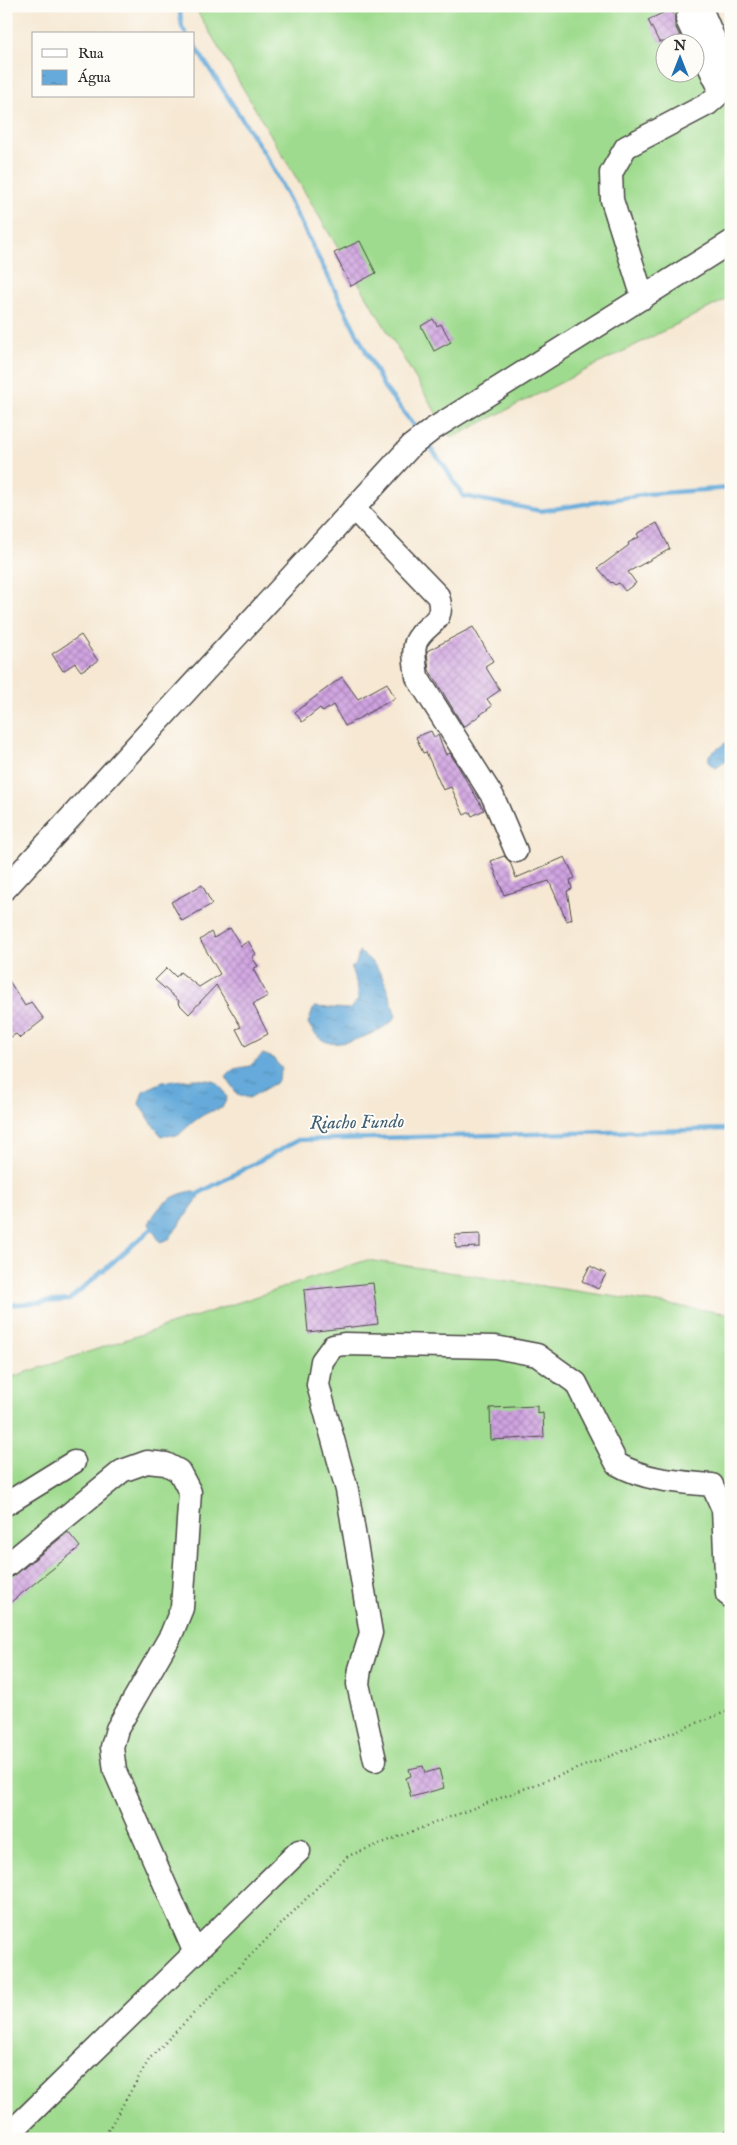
<svg xmlns="http://www.w3.org/2000/svg" width="737" height="2145" viewBox="0 0 737 2145" font-family="'IM FELL English',serif">
<style>
.grass{fill:#9fdb8e;stroke:#65835c;fill-rule:evenodd}
.water{fill:url(#water-ripples);stroke:#486a82}
.lines{fill:none;stroke-linecap:round;stroke-linejoin:round}
.stream{stroke:#65aada;stroke-width:4.5}
.building{fill:url(#building-cross-hatch)}
.minor-casing{stroke:#494744;stroke-width:25}
.path{stroke:#494744;stroke-width:2.5;stroke-dasharray:1 4;stroke-linecap:butt}
.minor{stroke:#fff;stroke-width:22}
.labels{text-anchor:middle;dominant-baseline:central;stroke-width:4;stroke-linejoin:round;paint-order:stroke}
.water-label{font-size:19px;font-style:italic;fill:#425e71;stroke:#fdfcf7}
</style>
<defs>
<pattern id="water-ripples" width="26" height="14" patternUnits="userSpaceOnUse" patternTransform="scale(1.25)"><rect width="26" height="14" fill="#65aada"/><path d="M2 4q2-2 4 0t4 0M15 11q2-2 4 0t4 0" fill="none" stroke="#538bb1"/></pattern>
<pattern id="building-cross-hatch" width="8" height="8" patternUnits="userSpaceOnUse" patternTransform="scale(1.25)"><rect width="8" height="8" fill="#d0a3e1"/><path d="M0 0l8 8M0 8l8-8" fill="none" stroke="#a985b7"/></pattern>
</defs>
<rect width="100%" height="100%" fill="#fdfcf7"/>
<filter id="ink" filterUnits="userSpaceOnUse"><feTurbulence type="fractalNoise" baseFrequency=".02" numOctaves="2"/><feDisplacementMap in="SourceGraphic" scale="10" xChannelSelector="R" yChannelSelector="G"/><feConvolveMatrix kernelMatrix="1 2 1 2 8 2 1 2 1" color-interpolation-filters="sRGB"/></filter>
<filter id="wash" filterUnits="userSpaceOnUse"><feTurbulence type="fractalNoise" baseFrequency=".0096" numOctaves="4" result="noise"/><feDisplacementMap in="SourceGraphic" scale="20" xChannelSelector="R" yChannelSelector="G"/><feGaussianBlur stdDeviation="1.12" result="paint"/><feColorMatrix in="noise" values="0 0 0 0 0 0 0 0 0 0 0 0 0 0 0 0 0 1.4 0 .05"/><feComposite in="paint" operator="in"/></filter>
<g filter="url(#wash)">
<rect width="100%" height="100%" fill="#f6e8d3"/>
<!-- grass -->
<path class="grass" d="M194,6H682L731,90V297L451,438ZM664,42H694V72H664Z
M367,1260L731,1314V2139H6V1379Z"/>
<!-- water -->
<path class="water" d="M731,739V757L716,768L709,763V755Z
M359,952C386,969 386,989 396,1016C389,1030 345,1046 330,1043C319,1040 313,1032 308,1023L314,1007L350,1009L358,1000V988L351,968L356,964Z
M263,1054L273,1058L282,1069L277,1082L249,1098L237,1094L226,1077L234,1069L250,1066Z
M194,1079C214,1081 218,1078 227,1098L222,1108C203,1112 192,1122 179,1135L162,1136C152,1126 148,1115 139,1104L143,1091L163,1082Z
M193,1191L199,1197L169,1239L160,1242L149,1224C158,1205 172,1194 193,1191Z"/>
<g class="lines">
<!-- stream -->
<path class="stream" d="M179,6L182,27L186,34
M194,45L270,162L384,387L419,432
M426,442L445,467L463,496L541,511L647,494L731,488
M192,1197L298,1140L731,1129
M6,1305L69,1300L155,1226"/>
</g>
<g id="blocks">
<!-- building -->
<path class="building" d="M671,9L675,17V26L683,42H659L648,20Z
M360,241L376,273L351,286L334,253Z
M433,319L437,326L441,324L451,342L434,351L421,326Z
M657,523L670,549L628,572L636,583L625,591L619,583L615,585L612,582L611,583L598,568L629,545L628,543L639,537L637,534Z
M473,627L493,661L485,666L500,690L487,699L492,706L464,727L429,670L427,651Z
M81,635L98,661L81,671L75,663L63,671L52,654Z
M342,677L358,699L387,683L395,698L345,726L333,705L323,712L320,708L302,722L295,712Z
M431,731L434,737L438,735L446,755L450,753L484,810L472,816L470,812L464,815L451,787L443,790L426,752L423,753L416,737Z
M504,856L510,862L516,878L565,857L575,878L570,880L572,889L567,891L572,919L567,921L549,881L504,895L491,861Z
M202,885L212,904L182,921L171,902Z
M230,928L241,946L248,941L256,954L252,957L258,966L253,969L268,996L253,1004L268,1034L245,1046L236,1029L241,1027L216,985L189,1014L178,1003L179,1001L155,980L167,968L176,977L180,972L199,987L220,974L200,940L211,932L214,938Z
M6,976L25,1006L31,1002L44,1019L20,1038L16,1034L6,1040Z
M480,1234V1247L456,1248L455,1235Z
M590,1266L606,1274L598,1289L582,1281Z
M373,1283L378,1324L308,1332L304,1290Z
M537,1406V1414L543,1413L544,1437L491,1440L490,1408Z
M68,1532L80,1547L6,1606V1579L14,1576Z
M423,1766L425,1773L439,1769L444,1788L411,1797L406,1778L411,1776L409,1769Z"/>
</g>
</g>
<g filter="url(#ink)">
<use href="#blocks" fill-opacity="0" stroke="#494744" stroke-width="1"/>
<g class="lines">
<!-- minor casing -->
<g class="minor-casing">
<path id="minor" d="M700,6L720,53L731,68
M643,298L612,200L611,173L626,147L708,104L717,96L719,87L687,20
M354,509L438,596C447,624 425,622 416,642C412,652 416,667 417,677L493,797L516,851
M6,888L411,446L433,429L731,242
M6,1504L74,1462
M6,1566L122,1471L147,1462L166,1464L179,1471L190,1492L182,1608L171,1635L117,1729L112,1747L115,1771L195,1953
M375,1760L358,1684L360,1669L371,1633L347,1490L318,1385L322,1361L333,1346L344,1344L495,1347L537,1355L576,1383L617,1464C647,1481 679,1482 712,1485L723,1509L727,1594L731,1597
M6,2137L299,1851"/>
</g>
<!-- path -->
<path class="path" d="M103,2139L150,2058L348,1856L731,1710
M719,2139L731,2125"/>
<!-- minor -->
<use href="#minor" class="minor"/>
</g>
</g>
<g class="labels">
<!-- water labels -->
<g class="water-label">
<text transform="translate(357 1123) rotate(-1)">Riacho Fundo</text>
</g>
</g>
<!-- margin -->
<rect width="737" height="2145" fill="none" stroke="#fdfcf7" stroke-width="25"/>
<!-- legend -->
<rect x="32" y="32" width="162" height="65" fill="#fdfcf7" stroke="#a9a8a5"/>
<rect x="42" y="49" width="25" height="8" fill="#ffffff" stroke="#a9a8a5"/>
<text x="78" y="58" font-size="15" fill="#2b2b2b">Rua</text>
<rect x="42" y="70" width="25" height="15" fill="url(#water-ripples)" stroke="#a9a8a5"/>
<text x="78" y="82" font-size="15" fill="#2b2b2b">Água</text>
<!-- north arrow -->
<g transform="translate(680 58)"><circle r="24" fill="#fdfcf7" stroke="#a9a8a5"/>
<path d="M0-4L9 19L0 12L-9 19Z" fill="#1f6fb2"/>
<text y="-8" font-size="14" font-weight="bold" text-anchor="middle" fill="#2b2b2b">N</text>
</g>
</svg>
